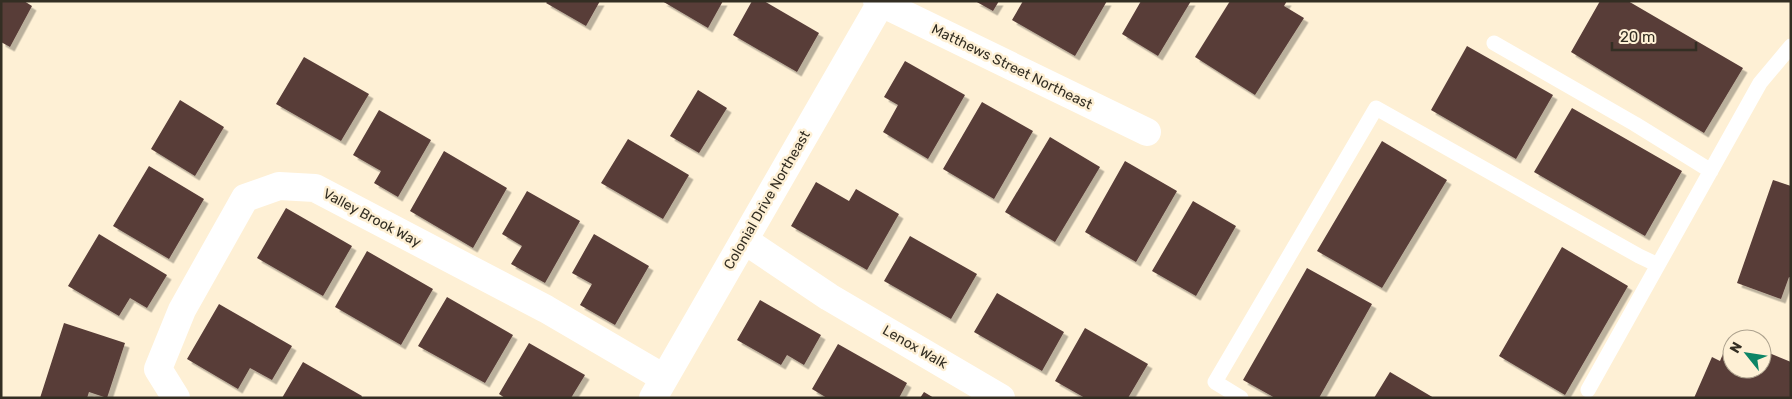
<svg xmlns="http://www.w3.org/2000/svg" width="1792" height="399" viewBox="0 0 1792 399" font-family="Rubik,sans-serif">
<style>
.building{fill:#583d39;filter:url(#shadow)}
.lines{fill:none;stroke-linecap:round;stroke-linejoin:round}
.service{stroke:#fff;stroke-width:15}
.minor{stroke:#fff;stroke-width:28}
.labels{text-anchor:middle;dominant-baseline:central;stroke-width:5;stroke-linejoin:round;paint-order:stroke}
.street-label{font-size:14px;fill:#332e23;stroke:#fef0d5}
</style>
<defs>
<filter id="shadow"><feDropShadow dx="4.5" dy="4.5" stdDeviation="0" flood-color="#0004"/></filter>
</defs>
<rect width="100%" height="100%" fill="#fef0d5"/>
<!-- building -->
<path class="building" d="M1,1H24L32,6L10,47L1,42Z
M548,1H600L586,26L546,3Z
M662,1H723L708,28Z
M752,1H764L819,33L797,72L733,35Z
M975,1H999L993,11Z
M1023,1H1107L1075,56L1012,20Z
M1141,1H1191L1158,56L1122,34Z
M1230,1H1287L1284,6L1304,18L1255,95L1195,57Z
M1600,1H1628L1743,68L1704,133L1571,52Z
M1467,46L1553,95L1516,159L1431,110Z
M304,57L369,94L341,141L276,104Z
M905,61L965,95L928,159L883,132L898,105L884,97Z
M698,90L727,108L699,153L670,136Z
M180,100L224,127L195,176L151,149Z
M982,102L1033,131L994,199L943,169Z
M1572,108L1682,171L1645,236L1534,172Z
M379,110L431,140L398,197L374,183L381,171L353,155Z
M1050,137L1100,167L1055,242L1005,212Z
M628,139L689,175L663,219L601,183Z
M1382,141L1447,180L1382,288L1317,251Z
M444,151L507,188L473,248L410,211Z
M1125,161L1177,191L1136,262L1085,232Z
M149,166L204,199L169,259L113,226Z
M1773,180L1791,186V278L1789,277L1781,299L1737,283Z
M816,182L849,201L856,189L899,214L867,270L791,226Z
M527,191L580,221L545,283L511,264L522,246L502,234Z
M1193,201L1236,226L1196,296L1152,271Z
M286,208L352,246L323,296L257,258Z
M99,234L167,275L147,308L130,298L119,316L68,286Z
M594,234L649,266L615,325L580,305L592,284L572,273Z
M910,236L977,274L951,319L884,281Z
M1562,247L1628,286L1565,395L1499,356Z
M367,251L433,289L401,345L335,307Z
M1307,268L1372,304L1319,398H1275L1243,380Z
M997,293L1064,332L1042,371L974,332Z
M447,297L513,335L485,383L418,346Z
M760,300L821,335L804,365L787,355L781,365L737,340Z
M219,304L292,346L272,380L250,368L238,389L187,359Z
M64,323L125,343L107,398L89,392L87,398H40Z
M1085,328L1148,364L1128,398H1085L1055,381Z
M1730,337L1736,339H1732V369H1762V350L1791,362V398H1694L1712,357L1720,361Z
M529,343L585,375L571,398H505L499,394Z
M838,344L907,383L899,398H827L812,389Z
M303,362L362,396L361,398H282Z
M1390,372L1434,398H1374Z
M924,392L934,398H920Z"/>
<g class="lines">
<!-- service -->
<path class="service" d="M1494,43L1635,124L1711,171
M1588,390L1760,83L1791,46
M1241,398L1215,382L1376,108L1639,256L1658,265"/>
<!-- minor -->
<path class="minor" d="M877,1L1147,132
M744,240L829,297L1001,398
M176,398L158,369L182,310L245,198L279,186L315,188L546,309L664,378
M653,398L882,1"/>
</g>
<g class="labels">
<!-- street labels -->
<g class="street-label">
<text transform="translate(1012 67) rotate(26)">Matthews Street Northeast</text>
<text transform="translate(767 200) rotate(-60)">Colonial Drive Northeast</text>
<text transform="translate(372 218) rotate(28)">Valley Brook Way</text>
<text transform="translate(915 347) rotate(30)">Lenox Walk</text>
</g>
</g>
<!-- border -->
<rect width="1792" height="399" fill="none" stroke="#332e23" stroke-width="5"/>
<!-- north arrow -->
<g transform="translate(1747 354) rotate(300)"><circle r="24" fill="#fef0d5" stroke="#ada28e"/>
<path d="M0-4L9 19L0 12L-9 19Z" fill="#0c8566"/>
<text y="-8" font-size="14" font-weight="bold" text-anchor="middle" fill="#332e23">N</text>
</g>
<!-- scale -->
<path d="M1612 42v8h84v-8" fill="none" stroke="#332e23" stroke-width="2.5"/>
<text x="1620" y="42" font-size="15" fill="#332e23" stroke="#fef0d5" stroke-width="4" paint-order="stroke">20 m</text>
</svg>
